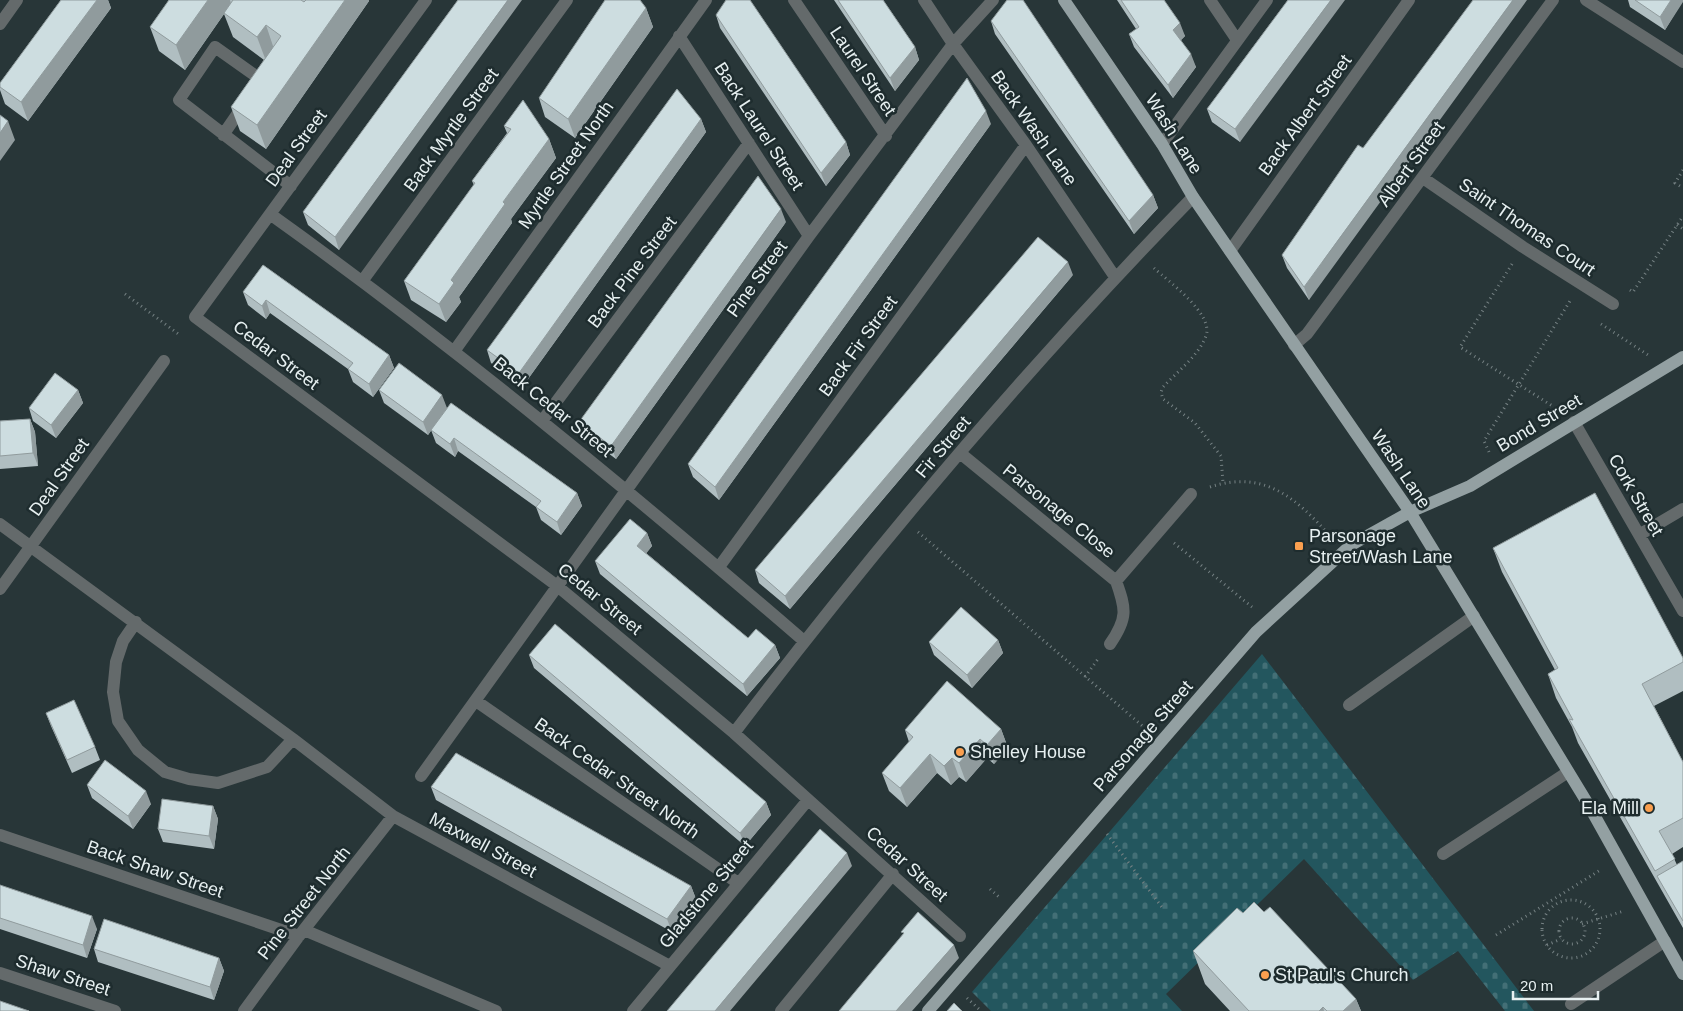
<svg xmlns="http://www.w3.org/2000/svg" width="1683" height="1011" viewBox="0 0 1683 1011" font-family="Arial,sans-serif">
<style>
.cemetery{fill:url(#cemetery-stones)}
.lines{fill:none;stroke-linecap:round;stroke-linejoin:round}
.path{stroke:#768284;stroke-width:3;stroke-dasharray:1 4;stroke-linecap:butt}
.minor{stroke:#646a6b;stroke-width:12}
.major{stroke:#93a0a2;stroke-width:12}
.wall{fill:#b0bec1}
.shaded-wall{fill:#909b9d}
.building{fill:#cddde0;stroke:#909b9d}
.poi-dot{fill:#fa9f4f;stroke:#1e2c2e;stroke-width:2}
.labels{text-anchor:middle;dominant-baseline:central;stroke-width:5;stroke-linejoin:round;paint-order:stroke}
.street-label{font-size:18px;fill:#e7f0f1;stroke:#1e2c2e}
.poi-label{font-size:18px;fill:#e7f0f1;stroke:#1e2c2e;text-anchor:start}
</style>
<defs>
<pattern id="cemetery-stones" width="16" height="16" patternUnits="userSpaceOnUse" patternTransform="scale(1.25)"><rect width="16" height="16" fill="#23565e"/><path d="M2 7V4a2 2 0 0 1 4 0v3zM10 15v-3a2 2 0 0 1 4 0v3z" fill="#436f76"/></pattern>
</defs>
<rect width="100%" height="100%" fill="#283638"/>
<!-- cemetery -->
<path class="cemetery" d="M1262,654L1534,1011H1505L1458,951L1413,980L1304,859L1166,994L1182,1011H991L972,992Z"/>
<g class="lines">
<!-- path -->
<path class="path" d="M1683,170L1675,183L1683,188
M1677,225L1683,229
M1512,264L1460,347L1554,407L1556,411
M1154,268C1169,282 1214,314 1206,336C1199,355 1177,372 1163,387L1161,392L1163,399L1195,423L1221,456L1223,483
M1630,290L1633,292L1683,216
M125,294L181,336
M1601,324L1648,355
M1489,452L1484,441L1570,301
M1210,487C1265,469 1297,499 1331,537
M918,532L1146,729
M1174,543L1252,607
M1085,677L1098,659
M1107,834L1164,910
M990,889L999,897
M1542 929a29 29 0 1 1 58 0a29 29 0 1 1-58 0Z
M1559 931a13 13 0 1 1 26 0a13 13 0 1 1-26 0Z
M1582,924L1624,911
M1496,935L1602,869
M1547,945L1561,939
M967,998L981,1011"/>
<!-- minor -->
<path class="minor" d="M426,0L195,317L556,585L734,733L960,936
M794,0L886,136
M924,0L953,44L1026,145L1115,277
M1210,0L1237,40
M1586,0L1683,62
M0,24L17,0
M679,36L809,236
M256,87L260,79L215,47L179,100L291,186
M223,135L245,103
M1162,144L1267,0
M1423,178L1523,247L1613,304
M270,214C456,347 631,492 804,641
M1230,251L1409,0
M363,280L567,0
M1294,345L1307,334L1553,0
M455,350L706,0
M542,421L749,143
M1574,422L1683,611
M960,453L1116,581L1191,494
M0,524L293,739L393,816L668,965
M1639,535L1683,509
M719,567L1026,145
M0,589L164,361
M136,622L123,641L116,662L113,692L118,721L138,750L165,772L189,779L218,783L267,767L293,739
M1110,644C1128,618 1126,609 1116,581
M476,701L738,883
M1349,705L1474,616
M734,733C876,546 1029,365 1193,197
M421,776L809,236L953,44L993,0
M0,835L299,936
M1443,854L1568,772
M304,930L496,1011
M0,973L115,1011
M1571,1004L1665,941
M244,1011L299,936L393,816
M633,1011L808,800
M781,1011L893,874"/>
<!-- major -->
<path class="major" d="M1064,0L1162,144L1193,197L1230,251L1410,512L1588,804L1683,974
M928,1011L1256,632L1351,545L1410,512L1470,486L1683,357"/>
</g>
<!-- wall -->
<path class="wall" d="M61,0H108L111,8L28,121L5,104L0,90V83Z
M169,0H369V1L266,149L240,131L231,107L264,60L233,37L224,14L185,70L159,51L150,27Z
M458,0L339,250L308,225L303,212Z
M834,0H883L915,47L919,60L895,91Z
M1117,0H1164L1185,36L1181,40L1196,67L1173,98L1134,47L1129,34L1136,29Z
M1288,0L1240,142L1212,122L1207,109Z
M1628,0H1683L1665,30L1630,7Z
M646,8L653,27L575,138L545,117L539,98Z
M716,15L846,142L850,155L826,186L720,28Z
M991,21L1153,195L1158,208L1134,234L995,34Z
M701,119L706,132L523,386L491,363L487,350Z
M991,124L719,500L693,477L688,464Z
M504,126L549,139L556,158L511,219L512,223L459,297L461,302L446,322L411,300L404,281L474,185L472,181L507,133Z
M1363,148L1309,300L1287,268L1282,255Z
M786,222L616,459L584,435L579,422Z
M263,265L389,355L394,368L373,397L353,382L348,369L270,313L266,319L248,305L243,292Z
M1073,275L790,609L759,583L755,570Z
M78,390L83,403L56,438L33,421L29,408Z
M379,390L447,408L428,435L384,403Z
M451,403L577,493L582,506L561,535L541,520L536,507L458,451L455,457L436,443L431,430Z
M30,419L35,432L38,466L0,469V421Z
M647,533L652,546L646,553L748,638L775,645L780,658L747,696L600,574L595,561Z
M1493,548L1683,658V691L1654,706L1683,762V847L1672,854L1677,865L1683,861V928L1578,743L1572,727L1556,698L1548,674L1555,670L1502,572Z
M998,640L1003,653L972,688L934,655L929,642Z
M529,655L766,802L771,815L745,846L534,668Z
M46,713L95,747L100,760L72,773L51,726Z
M1001,729L1008,748L994,764L987,758L966,782L959,777L951,785L937,773L907,807L889,791L882,773L909,742L905,730Z
M87,785L151,804L133,829L92,798Z
M431,787L691,886L696,899L672,932L436,800Z
M213,806L218,819L214,849L163,842L158,829Z
M0,885L97,929L87,958L0,929Z
M1264,912L1356,999L1361,1011H1230L1205,984L1193,951L1243,913Z
M94,949L219,958L224,971L214,1000L98,962Z"/>
<!-- shaded-wall -->
<path class="shaded-wall" d="M97,0H108L111,8L28,121L21,102Z
M208,0H230L231,4L185,70L176,45Z
M345,0H369V1L266,149L257,125Z
M508,0H522L339,250L335,237Z
M1331,0H1345L1240,142L1235,129Z
M1513,0H1527L1309,300L1304,287Z
M1671,0H1683V2L1665,30L1660,17Z
M646,8L653,27L575,138L568,119Z
M1180,23L1185,36L1178,43L1173,30Z
M266,25L274,49L266,61L257,37Z
M915,47L919,60L895,91L890,78Z
M1191,54L1196,67L1173,98L1168,85Z
M986,111L991,124L719,500L715,487Z
M701,119L706,132L523,386L519,373Z
M8,121L15,140L0,161V133Z
M549,139L556,158L511,219L512,223L459,297L461,302L446,322L439,304L451,280L503,202Z
M846,142L850,155L826,186L821,173Z
M1153,195L1158,208L1134,234L1129,221Z
M781,209L786,222L616,459L611,446Z
M1068,262L1073,275L790,609L785,596Z
M266,300L270,313L266,319L262,306Z
M389,355L394,368L373,397L369,384Z
M78,390L83,403L56,438L51,425Z
M442,395L447,408L428,435L423,422Z
M30,419L35,432L38,466L33,453Z
M454,438L458,451L455,457L450,444Z
M577,493L582,506L561,535L557,522Z
M647,533L652,546L642,559L637,546Z
M998,640L1003,653L972,688L967,675Z
M775,645L780,658L747,696L743,684Z
M1001,729L1008,748L994,764L987,745Z
M980,739L987,758L966,782L959,763Z
M930,754L937,773L907,807L900,788Z
M952,758L959,777L951,785L944,766Z
M146,791L151,804L133,829L128,816Z
M766,802L771,815L745,846L740,833Z
M213,806L218,819L214,849L209,836Z
M847,853L852,866L730,1011H715Z
M691,886L696,899L672,932L667,919Z
M92,916L97,929L87,958L83,945Z
M954,945L959,958L912,1011H896Z
M219,958L224,971L214,1000L210,987Z
M1356,999L1361,1011H1343Z
M1323,1007L1324,1011H1319Z"/>
<!-- building -->
<path class="building" d="M61,0H97L21,102L0,87V83Z
M169,0H208L176,45L150,27Z
M233,0H301L304,2L306,0H345L257,125L231,107L281,36L266,25L257,37L224,13Z
M458,0H508L335,237L303,212Z
M605,0H640L646,8L568,119L539,98Z
M726,0H750L846,142L821,173L716,15Z
M838,0H883L915,47L890,78Z
M1007,0H1023L1153,195L1129,221L991,21Z
M1121,0H1164L1180,23L1173,30L1191,54L1168,85L1129,34L1139,27Z
M1288,0H1331L1235,129L1207,109Z
M1473,0H1513L1304,287L1282,255L1358,145L1363,148Z
M1635,0H1671L1660,17Z
M967,78L986,111L715,487L688,464Z
M677,89L701,119L519,373L487,350Z
M523,100L549,139L503,202L505,204L451,280L454,283L439,304L404,281L475,183L472,181L511,129L504,126Z
M0,115L8,121L0,133Z
M758,176L781,209L611,446L579,422Z
M1038,237L1068,262L785,596L755,570Z
M263,265L389,355L369,384L348,369L353,363L266,300L262,306L243,292Z
M399,363L442,395L423,422L379,390Z
M55,373L78,390L51,425L29,408Z
M451,403L577,493L557,522L536,507L541,501L454,438L450,444L431,430Z
M30,419L33,453L0,456V421Z
M1595,493L1683,658V662L1642,684L1683,762V818L1659,831L1675,859L1655,871L1569,719L1573,720L1548,674L1558,668L1493,548Z
M630,519L647,533L637,546L748,638L756,629L775,645L743,684L595,561Z
M961,607L998,640L967,675L929,642Z
M555,624L766,802L740,833L529,655Z
M947,681L1001,729L987,745L980,739L959,763L952,758L944,766L930,754L900,788L882,773L913,737L905,730Z
M74,700L95,747L67,760L46,713Z
M456,753L691,886L667,919L431,787Z
M105,760L146,791L128,816L87,785Z
M162,799L213,806L209,836L158,829Z
M820,829L847,853L715,1011H667Z
M1683,861V921L1657,876Z
M0,885L92,916L83,945L0,918Z
M1254,902L1264,912L1270,907L1356,999L1343,1011H1327L1323,1007L1319,1011H1249L1193,951L1237,908L1243,913Z
M918,912L954,945L896,1011H839L904,933L901,932Z
M104,919L219,958L210,987L94,949Z
M0,1001L29,1011H0Z
M954,1003L962,1011H947Z"/>
<!-- markers -->
<g class="poi-dot">
<rect x="1294" y="541" width="10" height="10" rx="2.5"/>
<circle cx="960" cy="752" r="5"/>
<circle cx="1649" cy="808" r="5"/>
<circle cx="1265" cy="975" r="5"/>
</g>
<g class="labels">
<!-- street labels -->
<g class="street-label">
<text transform="translate(863 71) rotate(56)">Laurel Street</text>
<text transform="translate(1305 115) rotate(-54)">Back Albert Street</text>
<text transform="translate(759 126) rotate(57)">Back Laurel Street</text>
<text transform="translate(1034 128) rotate(55)">Back Wash Lane</text>
<text transform="translate(451 130) rotate(-54)">Back Myrtle Street</text>
<text transform="translate(1174 134) rotate(58)">Wash Lane</text>
<text transform="translate(296 148) rotate(-54)">Deal Street</text>
<text transform="translate(1411 164) rotate(-54)">Albert Street</text>
<text transform="translate(566 165) rotate(-55)">Myrtle Street North</text>
<text transform="translate(1527 227) rotate(34)">Saint Thomas Court</text>
<text transform="translate(632 272) rotate(-53)">Back Pine Street</text>
<text transform="translate(757 279) rotate(-54)">Pine Street</text>
<text transform="translate(858 346) rotate(-54)">Back Fir Street</text>
<text transform="translate(276 355) rotate(37)">Cedar Street</text>
<text transform="translate(553 407) rotate(39)">Back Cedar Street</text>
<text transform="translate(1539 423) rotate(-31)">Bond Street</text>
<text transform="translate(943 447) rotate(-50)">Fir Street</text>
<text transform="translate(1401 469) rotate(56)">Wash Lane</text>
<text transform="translate(59 477) rotate(-55)">Deal Street</text>
<text transform="translate(1636 495) rotate(60)">Cork Street</text>
<text transform="translate(1059 511) rotate(39)">Parsonage Close</text>
<text transform="translate(600 599) rotate(39)">Cedar Street</text>
<text transform="translate(1143 736) rotate(-49)">Parsonage Street</text>
<text transform="translate(617 778) rotate(35)">Back Cedar Street North</text>
<text transform="translate(483 845) rotate(28)">Maxwell Street</text>
<text transform="translate(907 864) rotate(42)">Cedar Street</text>
<text transform="translate(155 869) rotate(19)">Back Shaw Street</text>
<text transform="translate(706 894) rotate(-50)">Gladstone Street</text>
<text transform="translate(304 903) rotate(-52)">Pine Street North</text>
<text transform="translate(63 975) rotate(18)">Shaw Street</text>
</g>
<!-- poi labels -->
<g class="poi-label">
<text x="1309" y="536">Parsonage<tspan x="1309" dy="21">Street/Wash Lane</tspan></text>
<text x="970" y="752">Shelley House</text>
<text x="1639" y="808" text-anchor="end">Ela Mill</text>
<text x="1275" y="975">St Paul's Church</text>
</g>
</g>
<!-- scale -->
<path d="M1513 991v8h85v-8" fill="none" stroke="#e7f0f1" stroke-width="2.5"/>
<text x="1520" y="991" font-size="15" fill="#e7f0f1" stroke="#1e2c2e" stroke-width="4" paint-order="stroke">20 m</text>
</svg>
